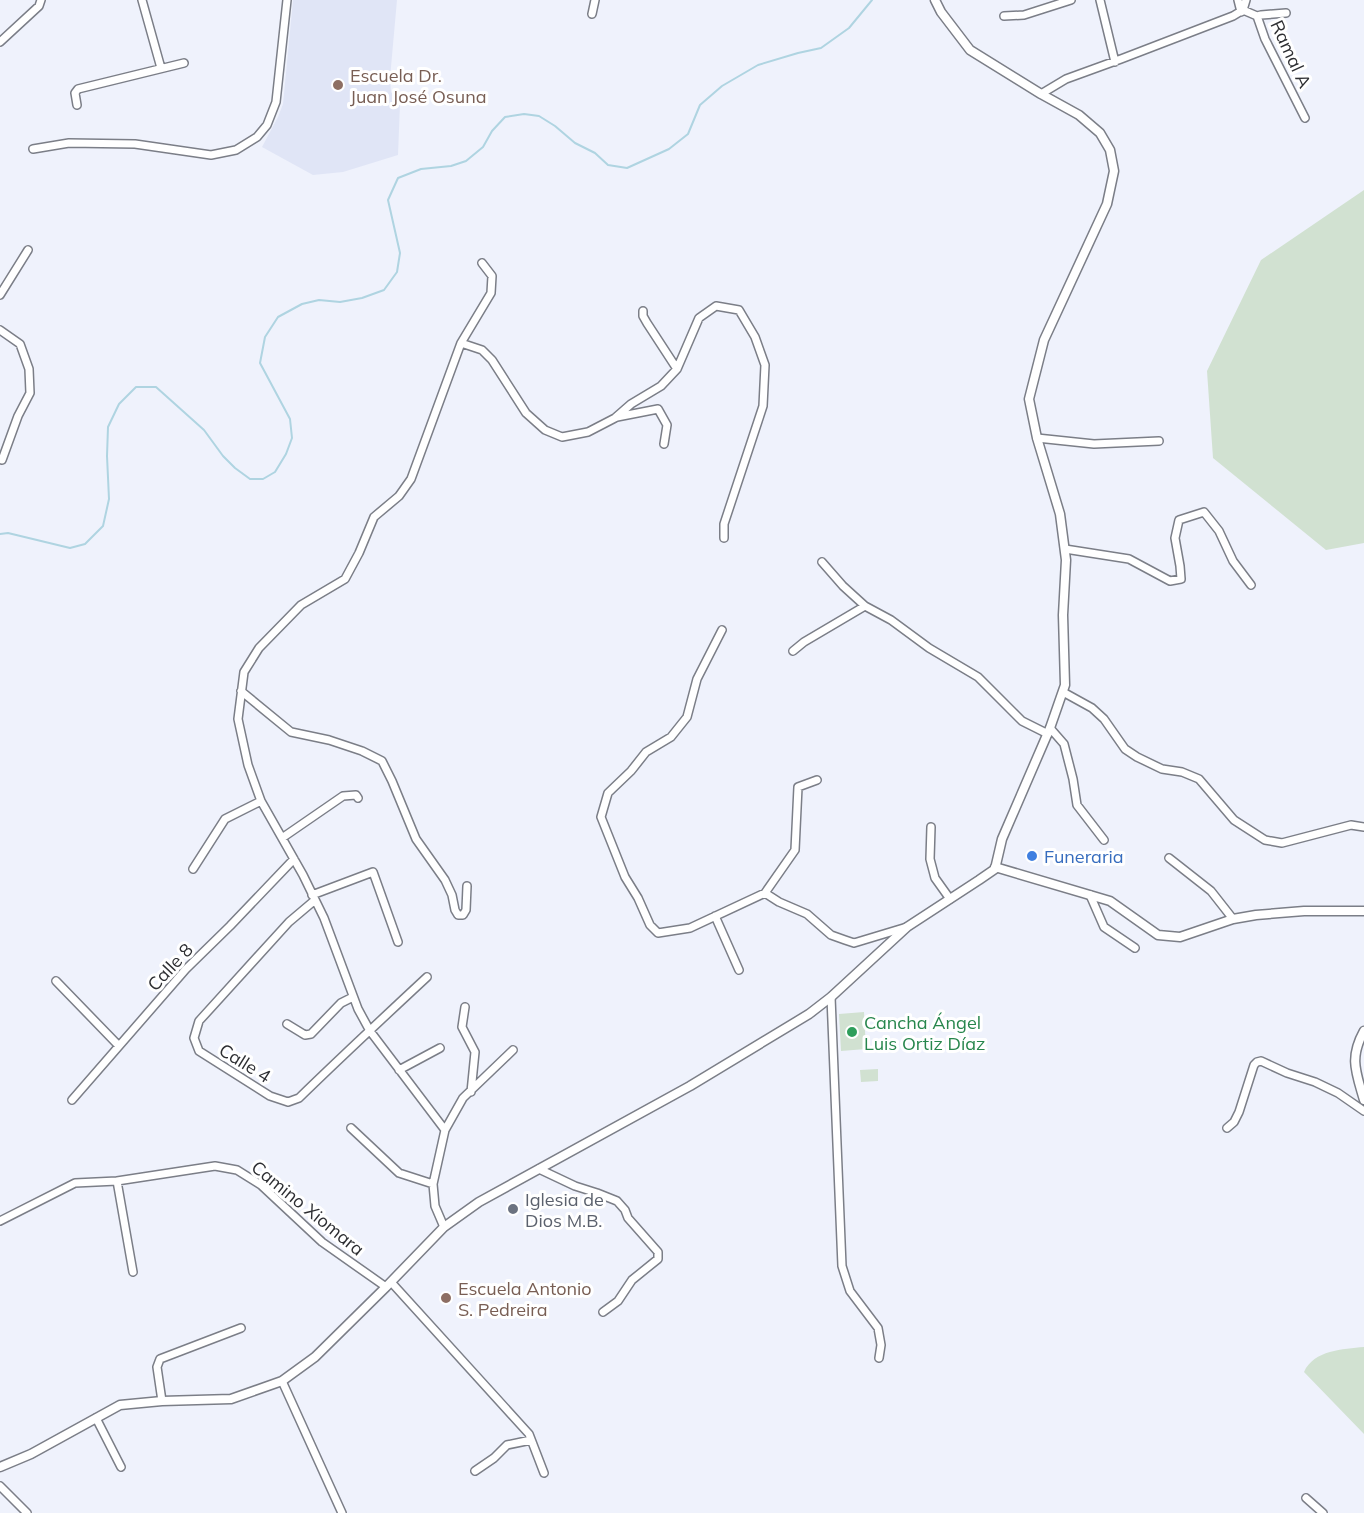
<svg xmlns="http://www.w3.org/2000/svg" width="1364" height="1513" viewBox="0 0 1364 1513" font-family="Mulish,sans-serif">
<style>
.built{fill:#e0e5f6}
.green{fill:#d1e1d1}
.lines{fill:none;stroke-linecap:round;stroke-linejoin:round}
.stream{stroke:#afd4e1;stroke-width:2}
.minor-casing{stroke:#7b7e87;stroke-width:10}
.tertiary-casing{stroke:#7b7e87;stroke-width:11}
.minor{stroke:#fff;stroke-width:7}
.tertiary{stroke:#fff;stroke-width:8}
.education-dot{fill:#8d6e63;stroke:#fff;stroke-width:2}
.shop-dot{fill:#3f7fe0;stroke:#fff;stroke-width:2}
.leisure-dot{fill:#2e9e5b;stroke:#fff;stroke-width:2}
.worship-dot{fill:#6b7280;stroke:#fff;stroke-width:2}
.labels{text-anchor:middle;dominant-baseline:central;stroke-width:6;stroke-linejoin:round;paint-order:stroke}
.street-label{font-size:18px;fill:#2d2e32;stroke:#fff}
.education-label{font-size:18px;fill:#785e54;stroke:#fff;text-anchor:start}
.shop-label{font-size:18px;fill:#366cbe;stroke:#fff;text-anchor:start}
.leisure-label{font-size:18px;fill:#27864d;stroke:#fff;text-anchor:start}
.worship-label{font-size:18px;fill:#5b616d;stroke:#fff;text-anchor:start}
</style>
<rect width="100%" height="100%" fill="#eff2fc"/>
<!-- built -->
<path class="built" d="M293,0H397L390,78L391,92L400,104L398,155L343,172L313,175L262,147L278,117L283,104Z"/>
<!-- green -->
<path class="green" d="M1364,190V543L1326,550L1213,458L1207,371L1261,260Z
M864,1012L866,1049L841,1051L839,1014Z
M878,1069V1081L861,1082L860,1070Z
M1364,1347V1434L1304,1372C1314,1350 1343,1349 1364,1347Z"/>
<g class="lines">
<!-- stream -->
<path class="stream" d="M0,534L8,533L70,548L85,544L103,526L109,499L107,456L108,427L119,404L136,387H156L204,430L223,456L235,468L250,479H263L275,472L286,454L292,438L290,419L260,363L265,337L278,317L302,304L319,300L340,302L362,298L384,290L397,272L400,253L388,200L398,178L421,169L451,166L466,161L483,147L492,131L505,117L524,114L539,116L555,126L575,143L595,153L608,165L627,168L669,149L688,134L700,105L722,86L758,65L798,53L821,48L849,28L872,0"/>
<!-- minor casing -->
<g class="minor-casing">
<path id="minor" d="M142,0L161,68
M1100,0L1115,62
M1238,0L1241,12
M1243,10L1257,16L1265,39L1305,118
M592,14L595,0
M1004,16L1024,15L1071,0
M1257,16L1261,15L1286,13
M0,42L39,6L41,0
M1041,94L1066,79L1121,59L1233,16L1243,10L1246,0
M77,105L75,93L78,89L184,63
M33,149L69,143L135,144L211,155L236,150L257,137L267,125L276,102L287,0
M0,295L28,250
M643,311V316L647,323L677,369
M0,330L20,344L29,369L30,393L18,416L2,460
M461,343L482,350L492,360L526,413L545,430L562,437L588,432L615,418L631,404L661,386L677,369L699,318L716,306L739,310L755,337L765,365L763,406L724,524V538
M617,417L658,409L667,425L664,444
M1037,438L1094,444L1159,441
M1065,549L1129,559L1170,581L1181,579L1180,566L1175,538L1179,520L1204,512L1219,531L1233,561L1251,585
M822,562L843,586L865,606
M722,630L697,679L687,717L671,737L646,752L631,771L608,793L601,817L625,877L638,898L650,925L658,933L690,928L765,893L779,902L807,914L831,935L845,940L854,943L907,927
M793,651L804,642L865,606L891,620L929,648L978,677L1022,721L1048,734
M241,691L291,732L329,740L362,751L382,761L392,781L416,839L445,880L452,895L455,910L458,915H463L466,910L467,886
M1063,692L1092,708L1104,719L1125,749L1137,757L1162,769L1182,772L1199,779L1234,820L1265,840L1282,843L1351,825L1364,827
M1050,728L1064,744L1073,779L1077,805L1104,840
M931,827L930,859L935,878L950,899
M282,838L343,796L356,795L358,798
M1169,858L1211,891L1233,919
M193,869L225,819L261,801
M765,893L795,850L798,787L817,780
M312,895L373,872L398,942
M1090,895L1104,927L1135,948
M315,900L289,922L199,1021L194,1038L199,1051L270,1096L288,1102L299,1098C341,1057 384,1017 427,977
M715,916L739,970
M56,981L119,1046
M831,997L842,1266L850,1291L878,1328L881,1345L879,1358
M465,1007L462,1027L475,1052L471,1092
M287,1024L305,1035L311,1034L341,1003L353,997
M399,1070L440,1048
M72,1100L186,969L230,926L294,859
M351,1128L399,1173L433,1184
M1227,1128L1234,1122L1239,1112L1254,1065L1257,1062L1261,1061L1287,1073L1315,1082L1338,1093L1364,1111
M445,1130L463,1098L513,1050
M539,1169L575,1186L597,1193L617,1201L625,1210L628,1218L658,1252V1259L632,1280L618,1301L603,1312
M117,1181L133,1272
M0,1221L75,1183L117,1181L215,1166L237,1170L261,1185L322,1242L386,1287
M444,1227L435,1206L433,1184L445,1130L370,1031L358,1009L324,918L303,875L261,801L248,765L238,719L244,672L259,648L301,605L345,579L359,553L374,517L399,496L411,479L461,343L491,293L492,276L482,263
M391,1282L529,1434L544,1473
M282,1381L342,1513
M162,1401L157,1367L160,1359L241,1328
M96,1418L121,1467
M475,1471L494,1458L507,1445L531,1440
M0,1486L27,1513
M1306,1498L1323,1513"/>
</g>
<!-- tertiary casing -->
<g class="tertiary-casing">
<path id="tertiary" d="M995,867L1110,901L1158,935L1180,937L1233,919L1256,915L1304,911H1364
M1364,1031C1349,1058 1356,1072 1364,1100
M0,1467L31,1454L120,1405L162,1401L231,1399L282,1381L315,1357L386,1287L444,1227L479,1202L690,1086L809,1014L831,997L907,927L979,880L995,869L1002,839L1050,728L1065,685L1063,615L1066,560L1060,514L1037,438L1029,399L1044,340L1107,204L1114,171L1110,150L1100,133L1079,115L1041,94L970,50L941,12L935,0"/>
</g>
<!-- minor -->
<use href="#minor" class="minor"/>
<!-- tertiary -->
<use href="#tertiary" class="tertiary"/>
</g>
<!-- markers -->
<g class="education-dot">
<circle cx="338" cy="85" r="6"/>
<circle cx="446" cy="1298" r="6"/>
</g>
<circle class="shop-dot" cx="1032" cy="856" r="6"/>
<circle class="leisure-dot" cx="852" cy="1032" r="6"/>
<circle class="worship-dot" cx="513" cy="1209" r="6"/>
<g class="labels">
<!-- street labels -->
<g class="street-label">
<text transform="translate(1291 54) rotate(65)">Ramal A</text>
<text transform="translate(170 967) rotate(-47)">Calle 8</text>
<text transform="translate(245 1063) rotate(32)">Calle 4</text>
<text transform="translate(308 1208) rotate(39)">Camino Xiomara</text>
</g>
<!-- education labels -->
<g class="education-label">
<text x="350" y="75">Escuela Dr.<tspan x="350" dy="21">Juan José Osuna</tspan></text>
<text x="458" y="1288">Escuela Antonio<tspan x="458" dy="21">S. Pedreira</tspan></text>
</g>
<!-- shop labels -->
<g class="shop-label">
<text x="1044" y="856">Funeraria</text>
</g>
<!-- leisure labels -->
<g class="leisure-label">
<text x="864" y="1022">Cancha Ángel<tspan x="864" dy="21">Luis Ortiz Díaz</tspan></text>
</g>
<!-- worship labels -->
<g class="worship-label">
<text x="525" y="1199">Iglesia de<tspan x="525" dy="21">Dios M.B.</tspan></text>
</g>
</g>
</svg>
